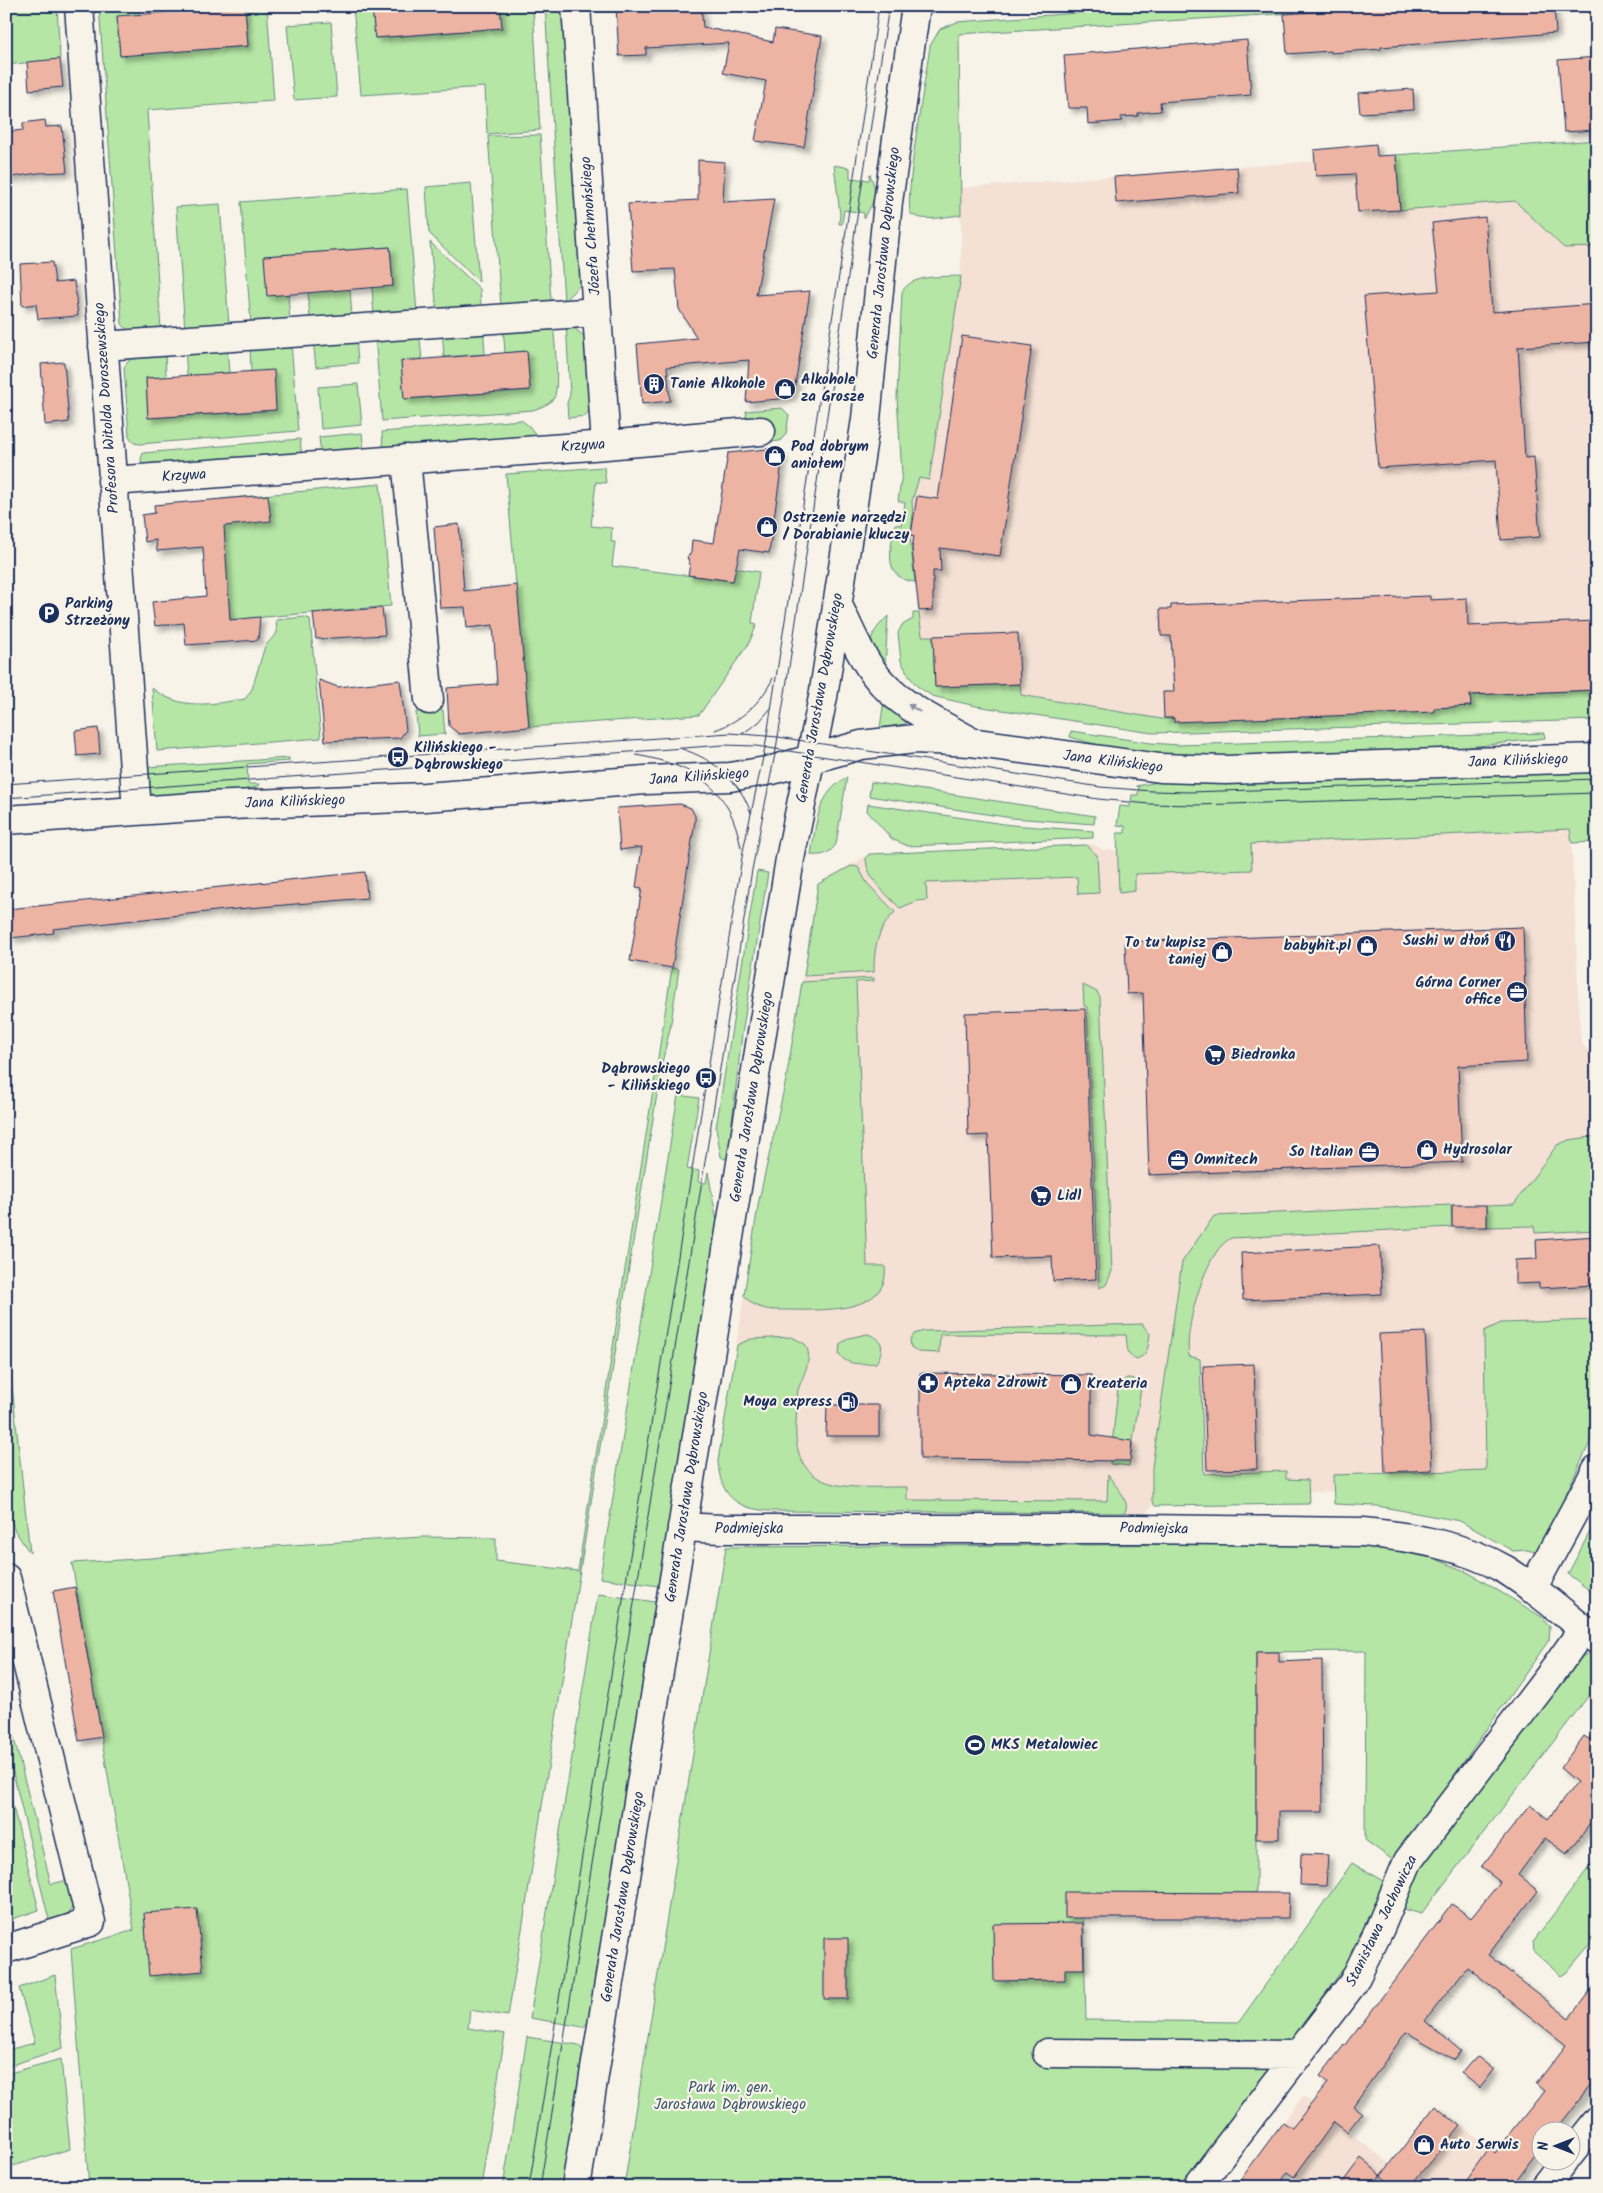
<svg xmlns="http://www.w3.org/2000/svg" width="1603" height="2193" viewBox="0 0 1603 2193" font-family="Kalam,sans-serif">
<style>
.built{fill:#f4e0d4}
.green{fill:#b5e6a5;stroke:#688a82}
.building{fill:#edb4a4;stroke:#1b2f5e;filter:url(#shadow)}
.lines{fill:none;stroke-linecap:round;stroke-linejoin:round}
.minor-casing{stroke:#1b2f5e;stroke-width:31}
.minor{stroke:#f7f3e8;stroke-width:28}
.tram{stroke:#1b2f5e;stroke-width:1}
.oneway{fill:#8991a3}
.labels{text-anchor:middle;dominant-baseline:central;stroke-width:4.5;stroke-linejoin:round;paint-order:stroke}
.street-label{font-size:15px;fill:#1b2f5e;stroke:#f7f3e8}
.poi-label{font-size:15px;font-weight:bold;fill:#1b2f5e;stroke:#f7f3e8;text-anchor:start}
.park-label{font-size:15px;fill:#3a546c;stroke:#f7f3e8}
</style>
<defs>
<filter id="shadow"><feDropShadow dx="4.5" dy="4.5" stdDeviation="2.5" flood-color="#0004"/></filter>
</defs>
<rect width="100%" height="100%" fill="#f7f3e8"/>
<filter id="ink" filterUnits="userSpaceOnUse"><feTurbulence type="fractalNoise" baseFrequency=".02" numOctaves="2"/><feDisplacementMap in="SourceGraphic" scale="10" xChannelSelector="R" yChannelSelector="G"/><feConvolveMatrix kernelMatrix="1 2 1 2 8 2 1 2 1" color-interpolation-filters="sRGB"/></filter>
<g filter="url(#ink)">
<!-- built -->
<path class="built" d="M1597,140V690L1471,695V706L1161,719L1021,695L1020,684L933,636L922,637L911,548L912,501L919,478L929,479L961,276V188Z
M1571,829L1580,1035L1582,1044L1587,1049L1597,1054V1395L1504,1516L1366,1490L1158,1498L1146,1513L771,1511L747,1508L729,1496L723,1487L719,1475L718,1461L759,1200L786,1080L818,884L869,854L1093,844L1103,850H1117Z
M1303,2096L1390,2164L1435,2106L1522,2172L1511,2187H1414L1387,2169L1372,2187H1307L1262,2151Z"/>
<!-- green -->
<path class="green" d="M6,6H57L60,59L6,65Z
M99,6H138L139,15L117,17L120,55L248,46L245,7L222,9V6H267L274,101L147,110L161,331L130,333L122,324Z
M159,6H202V9L160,12Z
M353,6H372L375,38L501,28L500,6H533L540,130L487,134L485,87L361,95Z
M545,6H562L581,284L564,301Z
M1173,6H1294L1295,13L959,34L961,215C946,216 924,223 911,214C903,201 927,70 930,46L940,29L957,22Z
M331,22L337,97L294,100L287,25Z
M540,135L551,301L501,306L488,136Z
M1597,140V247L1564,248L1515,201L1400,210L1396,155Z
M834,165L850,168V178L869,180L870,174C878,194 875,200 864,218V213L844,210L842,224H839L840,214Z
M471,183L479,282L429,233L426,187Z
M407,189L417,313L374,316L372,287L393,285L390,247L264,256L288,294L290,321L251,324L241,202Z
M220,204L229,326L185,330L176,207Z
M430,242L480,289L481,307L437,311Z
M961,276L929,480L919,478L912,501L913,516L910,537L915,582C881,578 891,548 895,524L901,525L905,503L898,501L902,474L897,397L902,292C911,274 943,277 961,276Z
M350,289L352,317L310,320L308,292Z
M566,321L585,337L590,408L586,416L568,418L567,403L570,395Z
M553,322C554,337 560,386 554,398C549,405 541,407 533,410L382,421L375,335L419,331L422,359L401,361L404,399L530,390L527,351L505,353L503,325Z
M483,324L485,354L444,357L442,327Z
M356,336L358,363L316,367L313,340Z
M291,342L298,431L140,444L134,443L129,436L124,367L134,354L165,351L166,377L146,378L148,418L276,410L251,372L250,345Z
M227,345L229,373L187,376L185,348Z
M358,384L362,425L321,429L318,387Z
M782,408L789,415L786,434L780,441L771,442L768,417L747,419L746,411Z
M521,420L529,426L537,436L383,450L382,432Z
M362,433L364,452L321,456L319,437Z
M300,439L302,458L142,470L141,459L143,453Z
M604,467L606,483L596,482L591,526L612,528L611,542H615L612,566L733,581L735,568L759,572L752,623L757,624L749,643L699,715L529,727L506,474Z
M380,484L391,606L230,620L221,499Z
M913,613H919L922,636H933L935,687L1020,684L1021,695L1161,719L1471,706L1470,695L1597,690V720L1152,733L976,706L932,696L917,686L909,676L901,661L898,633L902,625L913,619Z
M888,616L885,667C882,664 875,660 873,655C865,639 878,626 888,616Z
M304,617L310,619L321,738L157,751L152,688C181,711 211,704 245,699L252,689L265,646L277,633L276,620Z
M884,700L908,719L905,724L880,728Z
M443,710L445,734L418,736L416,712Z
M1071,731L1151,743L1179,745L1544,733L1545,738L1453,749L1194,757C1151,755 1111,750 1070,737Z
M289,758V761L247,764L248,784H259L258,787L238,791L152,796L148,790L145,767Z
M1597,772V842L1572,843L1570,829L1251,844L1252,870L1135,874V891L1119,893L1117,833H1125V826L1117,825L1120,806L1130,807L1132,795H1138L1139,786H1136L1158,782L1226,783Z
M847,777L836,844C830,854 822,856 811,855C816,824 817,794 847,777Z
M871,782L1095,816L1094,824L1012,818L869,796Z
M868,804L1011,825L1093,831V838L908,846L892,839L867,811Z
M1086,845L1097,855L1099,893L1078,894L1077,877L926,883L927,900L917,901L900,908C887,895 866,878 866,858L869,854Z
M851,866L858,867L867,883L895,912C877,930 874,947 874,972L804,976L818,884Z
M757,871L768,873L742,1034L728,1156L725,1159L721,1157L716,1128Z
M672,968L679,969L670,1029L662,1063L508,2016L470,2010L468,2028L505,2034L481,2187H89L71,1949L134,1930L72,1563L152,1558L242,1548L422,1537L496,1538V1561L578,1571Z
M874,978V981L856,982L867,1266H885C891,1319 807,1309 773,1310C761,1309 751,1305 744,1295L759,1200L786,1080L802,982Z
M1083,985L1097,992L1100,997L1112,1271L1106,1285L1099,1288L1087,1007L1084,1006Z
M678,1095L699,1098L687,1169L699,1171L698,1182L706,1183L708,1172L717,1221L659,1586L600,1578Z
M1597,1136V1230L1535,1233L1534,1226L1487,1227V1205L1514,1204L1557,1145L1569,1140Z
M1451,1205L1452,1227L1231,1238C1228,1240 1224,1243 1222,1245C1203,1264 1184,1330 1189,1356L1200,1359L1204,1474L1286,1471V1479L1308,1480L1309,1504L1155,1506L1152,1501V1467L1182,1262L1214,1216Z
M1597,1320V1427L1542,1546L1535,1552L1527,1550L1513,1551L1460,1521L1377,1506L1334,1504L1333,1475L1486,1470L1484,1331L1501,1323Z
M1142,1324L1150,1334C1148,1346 1149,1354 1137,1359C1125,1355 1128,1346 1126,1335L940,1334L939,1353L918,1352L911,1347L910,1340L914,1334L924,1331Z
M6,1330L30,1553L15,1531L6,1509Z
M867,1334C885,1338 884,1350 876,1363C862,1364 849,1366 839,1355L840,1344L849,1338Z
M792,1337L805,1344C814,1358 803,1375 798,1390C796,1401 797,1413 796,1424C792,1499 856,1486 907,1487V1500L1107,1501L1108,1475C1114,1484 1133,1503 1124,1513L771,1511C737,1509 720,1497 718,1461L737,1345L751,1339Z
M1127,1378C1134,1378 1139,1381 1141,1388L1129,1466L1110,1464L1118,1388L1121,1382Z
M1597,1518V1596L1568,1574Z
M1252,1544L1368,1545L1436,1559L1469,1573L1542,1617L1550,1627L1549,1640L1394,1861L1365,1840L1366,1651L1256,1652V1893H1083L1086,2020L1239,2022L1352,1863L1385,1882L1359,1947L1185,2187H624L726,1547Z
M598,1594L656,1602L588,2023L583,2027L530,2018Z
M1588,1653L1597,1655V1685L1421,1914L1404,1909L1402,1902L1410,1880L1576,1661Z
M6,1707L51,1884L69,1880C74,1909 78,1910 50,1924L6,1744Z
M6,1779L39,1910L6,1921Z
M1597,1857V1936L1566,1973L1561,1976L1534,1952L1533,1941Z
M55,1975L63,2048L6,2067V2048L7,2050L35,2043L19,1988Z
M527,2037L579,2045L583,2051L562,2187H503Z
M61,2059L70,2149L6,2168V2074Z"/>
<!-- building -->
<path class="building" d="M372,6H500L502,28L375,38Z
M616,6H701L703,27L773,42L775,29L822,36L804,147L755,141L766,81L723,73L729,43L646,48V55L619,56Z
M1347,6H1554L1556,33L1381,47V49L1331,53V51L1287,54L1284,14L1328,11V7Z
M245,7L248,46L120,56L117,16Z
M1247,40L1251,95L1160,102L1161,111L1138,113V116L1121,117L1122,121L1088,124L1087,108H1068L1064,55Z
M1597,57V130L1564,132L1558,60Z
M60,59L63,87L29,90L27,62Z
M1413,89L1414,110L1360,113L1358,93Z
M45,120L46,127L62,126L67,172L38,173L6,178V132L23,130V123Z
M1376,144L1377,156L1396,155L1400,210L1358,212L1355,174L1316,176L1314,150Z
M698,160L725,162L723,202L774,199L756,295L810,291L794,392L789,398L746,402L749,360L667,367L670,401L642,404L637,344L697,338L679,309L675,269L633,271L628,204L698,200Z
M1237,167L1239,193L1116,203L1114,177Z
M1485,217L1492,312L1597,304V342L1518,347L1525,458L1534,457L1540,537L1501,540L1496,460L1378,468L1364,296L1439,291L1432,223Z
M390,247L393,286L267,296L264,256Z
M52,262L55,283L74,281L78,316L38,319L36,304L22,306L20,264Z
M962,336L1032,346L1000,556L940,548L941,571H933V610L919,611L912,549L914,536L911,535L917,496L938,499Z
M527,351L530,390L404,399L401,361Z
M64,362L69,422L45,425L41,364Z
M274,370L276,410L148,418L146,378Z
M776,448L783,456L769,553L740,549L733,581L688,575L690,564L687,557L691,553L692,540L714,543L728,453Z
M268,495L271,521L224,526L230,620L260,617L258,640L186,645L184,623L155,626L152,602L206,596L203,547L157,551L156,540L145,542L142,515L155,513L154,505Z
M459,524L464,591L517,585L529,727L459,734L449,726L447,688L497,684L493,625L467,628L465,607L440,608L434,527Z
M1430,596V600L1467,598L1468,626L1597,621V690L1470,695L1471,706L1434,708V712L1174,722V718H1164L1163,692H1174L1171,636H1161L1160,609H1171V605Z
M382,608L385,635L316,639L313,613Z
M1018,633L1020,684L935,687L933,636Z
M319,680L338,687L400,680L406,730L400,738L325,741Z
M98,728L100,754L77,756L75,731Z
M680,804L691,808L695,816V821L672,968L630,961L642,888L636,887L642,847L620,850L617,808Z
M365,872L367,898L225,910L53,929L54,933L11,938L8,909Z
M1523,927L1527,1062L1458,1066L1462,1162L1149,1175L1143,993L1127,994L1125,942Z
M1085,1009L1096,1279L1053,1281L1052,1256L993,1258L988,1135L968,1136L965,1013Z
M1452,1205H1487V1227H1452Z
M1597,1236V1285L1539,1288V1283L1515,1284V1260L1537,1259L1536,1240Z
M1380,1246L1382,1294L1243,1300L1241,1253Z
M1425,1332L1432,1470L1385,1472L1379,1334Z
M1254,1364L1257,1469L1207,1470L1203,1366Z
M920,1373L1091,1375V1435L1132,1441L1130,1461L920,1459Z
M827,1405H879V1436H826Z
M75,1587L102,1737L79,1741L53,1591Z
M1256,1652H1279V1662L1322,1660L1323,1812H1279V1839H1256Z
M1584,1736L1597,1744V1815L1567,1854L1545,1838L1518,1875L1538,1891L1488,1955L1569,2018L1597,1982V2077L1556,2130H1540V2148L1511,2187H1461L1489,2148L1495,2153L1544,2091L1536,2084L1566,2045L1467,1967L1425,2021L1461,2051L1455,2060L1406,2032L1353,2106L1362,2113L1347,2132L1334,2122L1294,2177L1287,2172L1276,2187H1235L1283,2122L1292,2128L1328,2083L1320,2076L1344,2045L1345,2046L1452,1904L1471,1918L1500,1882L1481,1867L1530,1805L1548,1819L1577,1782L1560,1768Z
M1301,1854L1328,1855L1326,1886L1300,1885Z
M1065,1892L1289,1893L1288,1918H1065Z
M197,1909L203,1971L149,1976L144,1913Z
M1083,1923L1084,1969H1065V1980L994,1981L993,1924Z
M824,1938H848V1999H824Z
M1478,2057L1494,2070L1480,2088L1461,2073L1471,2061Z
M1435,2106L1460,2126L1409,2187H1396L1381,2176Z
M1361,2158L1381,2175L1372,2187H1339Z"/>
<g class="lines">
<!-- minor casing -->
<g class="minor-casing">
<path id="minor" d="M79,6L137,811
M576,6L606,445
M103,346L597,312
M406,459L429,700
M112,481L606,445L761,431
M837,603C850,630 862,661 882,683C904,707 937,722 965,738
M6,820L208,806L425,797L646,780L730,777L772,770L861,745L915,739L970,742L1160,768L1225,770L1597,758
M682,1527L721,1529H1139L1363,1532C1411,1537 1463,1545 1506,1570C1538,1590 1567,1617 1597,1640
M6,1578L91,1922L6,1949
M1532,1589L1597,1469
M1047,2053L1299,2055
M1570,2154L1597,2120
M576,2187L790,859L823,697L866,419L888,202L916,6
M1197,2187L1353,1983L1380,1928L1408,1861L1554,1670L1583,1629
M1544,2187L1565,2160"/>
</g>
<!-- minor -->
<use href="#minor" class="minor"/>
<!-- tram -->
<path class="tram" d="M715,730C741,721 761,703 773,678
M742,734L759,722L772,707
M682,749C714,759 740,781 751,813
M636,755C693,765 731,787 741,848
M6,784L730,733L778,737L1100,787L1152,791L1190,792L1597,779
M6,798L724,745L756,746L1098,799L1149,804L1196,805L1597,793
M529,2187L743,851L765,748L845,237L879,6
M540,2187L752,870L776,749L786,687L889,6"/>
</g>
<!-- one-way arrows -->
<defs><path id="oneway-solid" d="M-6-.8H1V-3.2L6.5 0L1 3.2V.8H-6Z" transform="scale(1.25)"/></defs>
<use class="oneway" href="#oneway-solid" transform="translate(914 708) rotate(-148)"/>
</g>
<!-- icons -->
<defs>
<g id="building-disc" transform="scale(1.125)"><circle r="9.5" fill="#1b2f5e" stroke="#f7f3e8"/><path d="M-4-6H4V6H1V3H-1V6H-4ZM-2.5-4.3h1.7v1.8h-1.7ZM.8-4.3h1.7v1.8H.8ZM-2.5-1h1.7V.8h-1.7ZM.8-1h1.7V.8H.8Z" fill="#fff"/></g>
<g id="shop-disc" transform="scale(1.125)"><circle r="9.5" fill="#1b2f5e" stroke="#f7f3e8"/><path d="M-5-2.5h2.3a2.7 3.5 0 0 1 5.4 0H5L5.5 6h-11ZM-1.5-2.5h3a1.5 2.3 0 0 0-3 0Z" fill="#fff"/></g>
<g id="parking-disc" transform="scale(1.125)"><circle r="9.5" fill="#1b2f5e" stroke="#f7f3e8"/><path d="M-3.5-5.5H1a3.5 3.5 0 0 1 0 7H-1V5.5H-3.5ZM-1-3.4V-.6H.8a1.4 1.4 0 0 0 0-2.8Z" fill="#fff"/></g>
<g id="bus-disc" transform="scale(1.125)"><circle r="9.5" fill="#1b2f5e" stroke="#f7f3e8"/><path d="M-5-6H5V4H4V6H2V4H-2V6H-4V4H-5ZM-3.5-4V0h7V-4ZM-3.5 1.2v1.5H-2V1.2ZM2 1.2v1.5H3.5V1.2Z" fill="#fff"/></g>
<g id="restaurant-disc" transform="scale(1.125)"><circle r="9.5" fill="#1b2f5e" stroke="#f7f3e8"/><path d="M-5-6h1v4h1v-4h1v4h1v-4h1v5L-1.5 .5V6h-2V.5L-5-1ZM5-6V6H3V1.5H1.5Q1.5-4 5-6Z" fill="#fff"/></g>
<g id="office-disc" transform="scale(1.125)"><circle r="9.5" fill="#1b2f5e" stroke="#f7f3e8"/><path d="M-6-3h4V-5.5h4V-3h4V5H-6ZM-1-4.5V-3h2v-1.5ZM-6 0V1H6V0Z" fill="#fff"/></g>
<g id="supermarket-disc" transform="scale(1.125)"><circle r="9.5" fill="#1b2f5e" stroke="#f7f3e8"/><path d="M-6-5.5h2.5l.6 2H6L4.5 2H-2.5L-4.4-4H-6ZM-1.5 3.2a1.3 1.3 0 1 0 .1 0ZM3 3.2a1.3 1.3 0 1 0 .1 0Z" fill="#fff"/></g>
<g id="pharmacy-disc" transform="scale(1.125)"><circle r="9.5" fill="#1b2f5e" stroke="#f7f3e8"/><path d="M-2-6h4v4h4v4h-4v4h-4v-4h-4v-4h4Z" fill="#fff"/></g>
<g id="fuel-disc" transform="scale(1.125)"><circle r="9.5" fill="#1b2f5e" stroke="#f7f3e8"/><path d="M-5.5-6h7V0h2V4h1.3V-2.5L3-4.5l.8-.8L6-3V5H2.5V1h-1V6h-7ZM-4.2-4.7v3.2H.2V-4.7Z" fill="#fff"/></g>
<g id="stadium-disc" transform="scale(1.125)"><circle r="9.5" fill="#1b2f5e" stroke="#f7f3e8"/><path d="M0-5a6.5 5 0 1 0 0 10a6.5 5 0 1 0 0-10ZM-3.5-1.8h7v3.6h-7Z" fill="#fff"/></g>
</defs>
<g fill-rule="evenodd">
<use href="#building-disc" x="654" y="384"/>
<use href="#shop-disc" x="785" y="389"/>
<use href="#shop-disc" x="775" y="456"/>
<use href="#shop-disc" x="767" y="527"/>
<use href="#parking-disc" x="49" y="613"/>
<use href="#bus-disc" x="398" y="757"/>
<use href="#restaurant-disc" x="1505" y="941"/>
<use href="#shop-disc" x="1367" y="946"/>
<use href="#shop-disc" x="1222" y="952"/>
<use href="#office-disc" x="1517" y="992"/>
<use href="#supermarket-disc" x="1215" y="1055"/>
<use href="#bus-disc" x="706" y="1078"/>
<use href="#shop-disc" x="1427" y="1150"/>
<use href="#office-disc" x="1369" y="1152"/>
<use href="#office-disc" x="1178" y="1160"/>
<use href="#supermarket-disc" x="1041" y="1196"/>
<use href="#pharmacy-disc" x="928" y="1383"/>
<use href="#shop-disc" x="1071" y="1384"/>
<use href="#fuel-disc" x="848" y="1402"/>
<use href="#stadium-disc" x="975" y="1745"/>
<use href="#shop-disc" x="1424" y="2145"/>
</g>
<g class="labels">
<!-- street labels -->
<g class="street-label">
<text transform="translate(591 226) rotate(-94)">Józefa Chełmońskiego</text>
<text transform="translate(884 253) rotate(-84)">Generała Jarosława Dąbrowskiego</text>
<text transform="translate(107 408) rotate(-94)">Profesora Witolda Doroszewskiego</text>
<text transform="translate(583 446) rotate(-4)">Krzywa</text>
<text transform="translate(184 476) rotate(-4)">Krzywa</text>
<text transform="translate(820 698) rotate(-80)">Generała Jarosława Dąbrowskiego</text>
<text transform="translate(1518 761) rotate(-2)">Jana Kilińskiego</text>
<text transform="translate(1113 762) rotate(7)">Jana Kilińskiego</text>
<text transform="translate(699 777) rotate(-4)">Jana Kilińskiego</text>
<text transform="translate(295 802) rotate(-2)">Jana Kilińskiego</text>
<text transform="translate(752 1097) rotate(-81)">Generała Jarosława Dąbrowskiego</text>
<text transform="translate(687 1497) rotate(-81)">Generała Jarosława Dąbrowskiego</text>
<text x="749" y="1529">Podmiejska</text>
<text transform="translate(1154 1529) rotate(1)">Podmiejska</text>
<text transform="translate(623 1897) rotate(-81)">Generała Jarosława Dąbrowskiego</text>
<text transform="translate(1382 1921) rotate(-64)">Stanisława Jachowicza</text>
</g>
<!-- poi labels -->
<g class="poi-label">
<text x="801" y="380">Alkohole<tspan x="801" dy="17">za Grosze</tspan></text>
<text x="670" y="384">Tanie Alkohole</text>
<text x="791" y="447">Pod dobrym<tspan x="791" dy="17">aniołem</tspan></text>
<text x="783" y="518">Ostrzenie narzędzi<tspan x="783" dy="17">/ Dorabianie kluczy</tspan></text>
<text x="65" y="604">Parking<tspan x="65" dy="17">Strzeżony</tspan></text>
<text x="414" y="748">Kilińskiego -<tspan x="414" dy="17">Dąbrowskiego</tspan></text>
<text x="1489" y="941" text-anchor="end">Sushi w dłoń</text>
<text x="1206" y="943" text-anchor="end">To tu kupisz<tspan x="1206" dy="17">taniej</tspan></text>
<text x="1351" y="946" text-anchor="end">babyhit.pl</text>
<text x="1501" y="983" text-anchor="end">Górna Corner<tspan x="1501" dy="17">office</tspan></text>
<text x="1231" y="1055">Biedronka</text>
<text x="690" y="1069" text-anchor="end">Dąbrowskiego<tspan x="690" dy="17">- Kilińskiego</tspan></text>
<text x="1443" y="1150">Hydrosolar</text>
<text x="1353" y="1152" text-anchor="end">So Italian</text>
<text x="1194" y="1160">Omnitech</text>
<text x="1057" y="1196">Lidl</text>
<text x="944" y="1383">Apteka Zdrowit</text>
<text x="1087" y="1384">Kreateria</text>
<text x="832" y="1402" text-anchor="end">Moya express</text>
<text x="991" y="1745">MKS Metalowiec</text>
<text x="1440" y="2145">Auto Serwis</text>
</g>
<!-- park labels -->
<g class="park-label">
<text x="730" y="2088">Park im. gen.<tspan x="730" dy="17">Jarosława Dąbrowskiego</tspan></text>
</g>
</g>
<!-- margin -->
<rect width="1603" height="2193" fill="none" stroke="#f7f3e8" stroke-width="25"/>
<rect x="12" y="12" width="1578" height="2168" fill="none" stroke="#1b2f5e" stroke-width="2" filter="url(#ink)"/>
<!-- north arrow -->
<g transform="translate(1556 2146) rotate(270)"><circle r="24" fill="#f7f3e8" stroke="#9fa5b1"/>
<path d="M0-4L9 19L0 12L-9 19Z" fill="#1b2f5e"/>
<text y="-8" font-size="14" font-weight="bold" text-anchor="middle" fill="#1b2f5e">N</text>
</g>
</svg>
